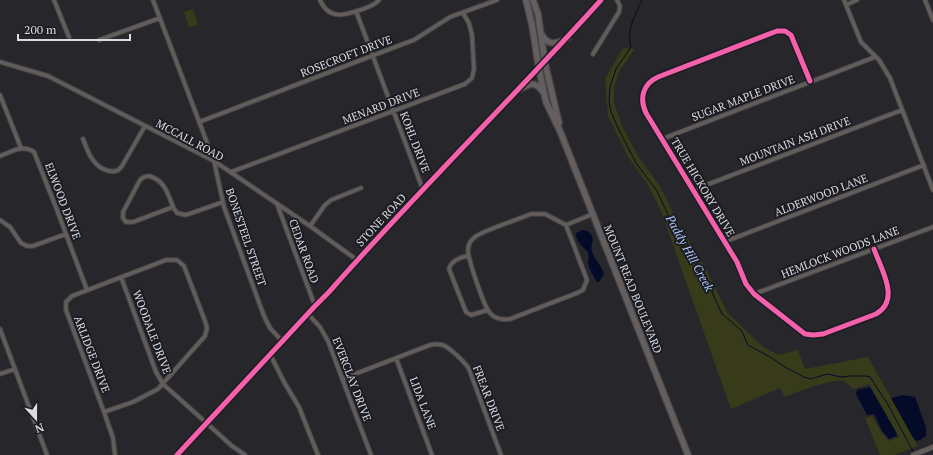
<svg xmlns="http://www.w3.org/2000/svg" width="933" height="455" viewBox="0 0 933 455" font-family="'PT Serif',serif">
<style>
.green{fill:#373b19}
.water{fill:#040b29}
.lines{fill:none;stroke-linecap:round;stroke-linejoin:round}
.stream{stroke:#040b29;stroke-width:1}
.minor-casing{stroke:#454547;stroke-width:5.5}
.tertiary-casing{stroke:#454547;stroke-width:6}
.secondary-casing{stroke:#454547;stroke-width:8}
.minor{stroke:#625c5b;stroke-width:3.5}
.tertiary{stroke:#625c5b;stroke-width:4.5}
.secondary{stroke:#645e5e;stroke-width:5.5}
.cycleway-casing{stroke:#1c1c23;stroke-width:8}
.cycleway{stroke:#f560ab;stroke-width:5}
.labels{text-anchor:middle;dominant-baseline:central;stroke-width:4;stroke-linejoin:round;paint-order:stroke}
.street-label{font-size:11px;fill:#dbdce0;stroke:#1c1c23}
.water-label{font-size:12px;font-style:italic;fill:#abc9fd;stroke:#1c1c23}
</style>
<rect width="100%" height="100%" fill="#27272b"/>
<!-- green -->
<path class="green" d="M193,9L198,25L189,27L184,12Z
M623,48L635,49L620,70L614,87V103L623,128L638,156L661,188L679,225L705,267L727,312L763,347L778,355L798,350L805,369L868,357L918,446L894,455H880L865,418L872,416L881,432L889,441L899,437L869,384L854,389L842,380C821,383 804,389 785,397L780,388L731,409L661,211L647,183L628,157L608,116L605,79Z"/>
<!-- water -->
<path class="water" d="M582,230C586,230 590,232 592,236C594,241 590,246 592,252C595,260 601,265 604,274L599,282H597L596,281C593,275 589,269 588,263C588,259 590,255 587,251C581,245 576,242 576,233Z
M870,387L896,432L897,436L889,439L882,431L874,414L867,415L856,394L857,390Z
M903,395L915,397L926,427V436L920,440L916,441L912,436L891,398Z"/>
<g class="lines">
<!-- stream -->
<path class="stream" d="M642,0C635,16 626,29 631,47L616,69L610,87L609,102L611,112L618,128L636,163L657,191L674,228L703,272L722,314L742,331L746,341L748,345L772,358L785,367L804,377L811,379L827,374L842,377L850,376H866L870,377L887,403L914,453"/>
<!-- minor casing -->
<g class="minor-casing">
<path id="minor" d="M54,0L69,37
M153,0L214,161L224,207L264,316L270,328L282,341
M320,0C329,21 346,15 363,9C369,7 375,5 379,0
M844,0L861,42L879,60L890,78L933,190
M925,0L933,20
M846,5L857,0
M356,11L423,190
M99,40L160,18
M593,54L619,12L620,6L617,0
M0,62L48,76L214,161L310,226L357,260
M810,81L791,35L785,31H777L658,77C643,84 639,98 646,113L737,262L746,284L754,294L805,334L813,335L823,334L876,314C901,300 881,269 874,249
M0,95L21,148
M199,122L403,44L414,40L450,17L497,0
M83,139C86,146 88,154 93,160C99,169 115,177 122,166L145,126
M662,139L875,57
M0,156C11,152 23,144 34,152L57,210L87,290
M231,172L465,84L472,78L474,69L472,35L469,23L463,13
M149,176C164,180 168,193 173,207L133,222H126L123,218V212L140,180L144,177Z
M693,190L902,110
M277,204L315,306
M173,207L177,213L186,215L223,202
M531,214H545L566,225L587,280L583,290L577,293L510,319C503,320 495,319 490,313C484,307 468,259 468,250C468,245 471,240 475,237C479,232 522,218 531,214Z
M0,220L10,227L21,243L27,246H33L66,234
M566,225L593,214
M310,226L325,205L331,200L361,188
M724,242L924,165
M468,256C460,257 451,261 449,269L466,312L471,315L488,310
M121,277L156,372L163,384L232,446L245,455
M754,294L933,227
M307,313L320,327L328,341L371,455
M0,329L47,455
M270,354L284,382L299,407L318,455
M396,358L432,455
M0,374L15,369
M342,379L430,345C435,344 439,344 443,345C450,348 465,362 469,369L501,455
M104,412L133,402L158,389L205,336L207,328L205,321L184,266L177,260H166L72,296L66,302V310L104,412L113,438L115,455"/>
</g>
<!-- tertiary casing -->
<g class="tertiary-casing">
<path id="tertiary" d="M177,455L315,306L329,292C417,192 512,99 601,0
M913,455L933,447"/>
</g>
<!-- secondary casing -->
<g class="secondary-casing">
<path id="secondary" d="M526,0L532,25L539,69L546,102L560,131L688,455
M533,0L538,14L545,63L559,123
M542,35C548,47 558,43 568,38
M518,90C529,84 535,80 543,92"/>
</g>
<!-- minor -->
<use href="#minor" class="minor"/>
<!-- tertiary -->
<use href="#tertiary" class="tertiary"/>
<!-- secondary -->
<use href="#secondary" class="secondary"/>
<!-- cycleway casing -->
<g class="cycleway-casing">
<path id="cycleway" d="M810,81L791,35L785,31H777L658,77C643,84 639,98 646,113L737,262L746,284L754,294L805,334L813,335L823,334L876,314C901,300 881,269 874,249
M177,455L315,306L329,292C417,192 512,99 601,0"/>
</g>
<!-- cycleway -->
<use href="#cycleway" class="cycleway"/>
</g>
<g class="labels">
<!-- street labels -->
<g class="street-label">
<text transform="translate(346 56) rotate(-21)">ROSECROFT DRIVE</text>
<text transform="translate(743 98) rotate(-21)">SUGAR MAPLE DRIVE</text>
<text transform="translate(381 106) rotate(-21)">MENARD DRIVE</text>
<text transform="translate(190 140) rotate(28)">MCCALL ROAD</text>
<text transform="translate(795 141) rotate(-21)">MOUNTAIN ASH DRIVE</text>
<text transform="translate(415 142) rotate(69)">KOHL DRIVE</text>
<text transform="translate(703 187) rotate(59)">TRUE HICKORY DRIVE</text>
<text transform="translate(821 195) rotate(-21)">ALDERWOOD LANE</text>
<text transform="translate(63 201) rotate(69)">ELWOOD DRIVE</text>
<text transform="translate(381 220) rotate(-47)">STONE ROAD</text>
<text transform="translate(246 237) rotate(71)">BONESTEEL STREET</text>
<text transform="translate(304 251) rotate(70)">CEDAR ROAD</text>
<text transform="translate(840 252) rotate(-21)">HEMLOCK WOODS LANE</text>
<text transform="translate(633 289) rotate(68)">MOUNT READ BOULEVARD</text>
<text transform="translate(152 332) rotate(69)">WOODALE DRIVE</text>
<text transform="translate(92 354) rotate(69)">ARLIDGE DRIVE</text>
<text transform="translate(352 379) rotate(69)">EVERCLAY DRIVE</text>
<text transform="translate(489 398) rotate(69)">FREAR DRIVE</text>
<text transform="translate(423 403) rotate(69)">LIDA LANE</text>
</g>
<!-- water labels -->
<g class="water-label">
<text transform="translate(690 253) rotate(61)">Paddy Hill Creek</text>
</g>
</g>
<!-- north arrow -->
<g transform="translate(36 419) rotate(159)" stroke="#1c1c23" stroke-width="3" paint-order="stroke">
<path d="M0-3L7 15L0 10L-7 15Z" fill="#dbdce0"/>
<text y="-6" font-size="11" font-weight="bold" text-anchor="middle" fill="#dbdce0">N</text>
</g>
<!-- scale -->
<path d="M18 34v6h112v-6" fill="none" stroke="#dbdce0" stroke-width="2"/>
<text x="24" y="34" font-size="12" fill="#dbdce0" stroke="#1c1c23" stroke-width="3" paint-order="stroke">200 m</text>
</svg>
